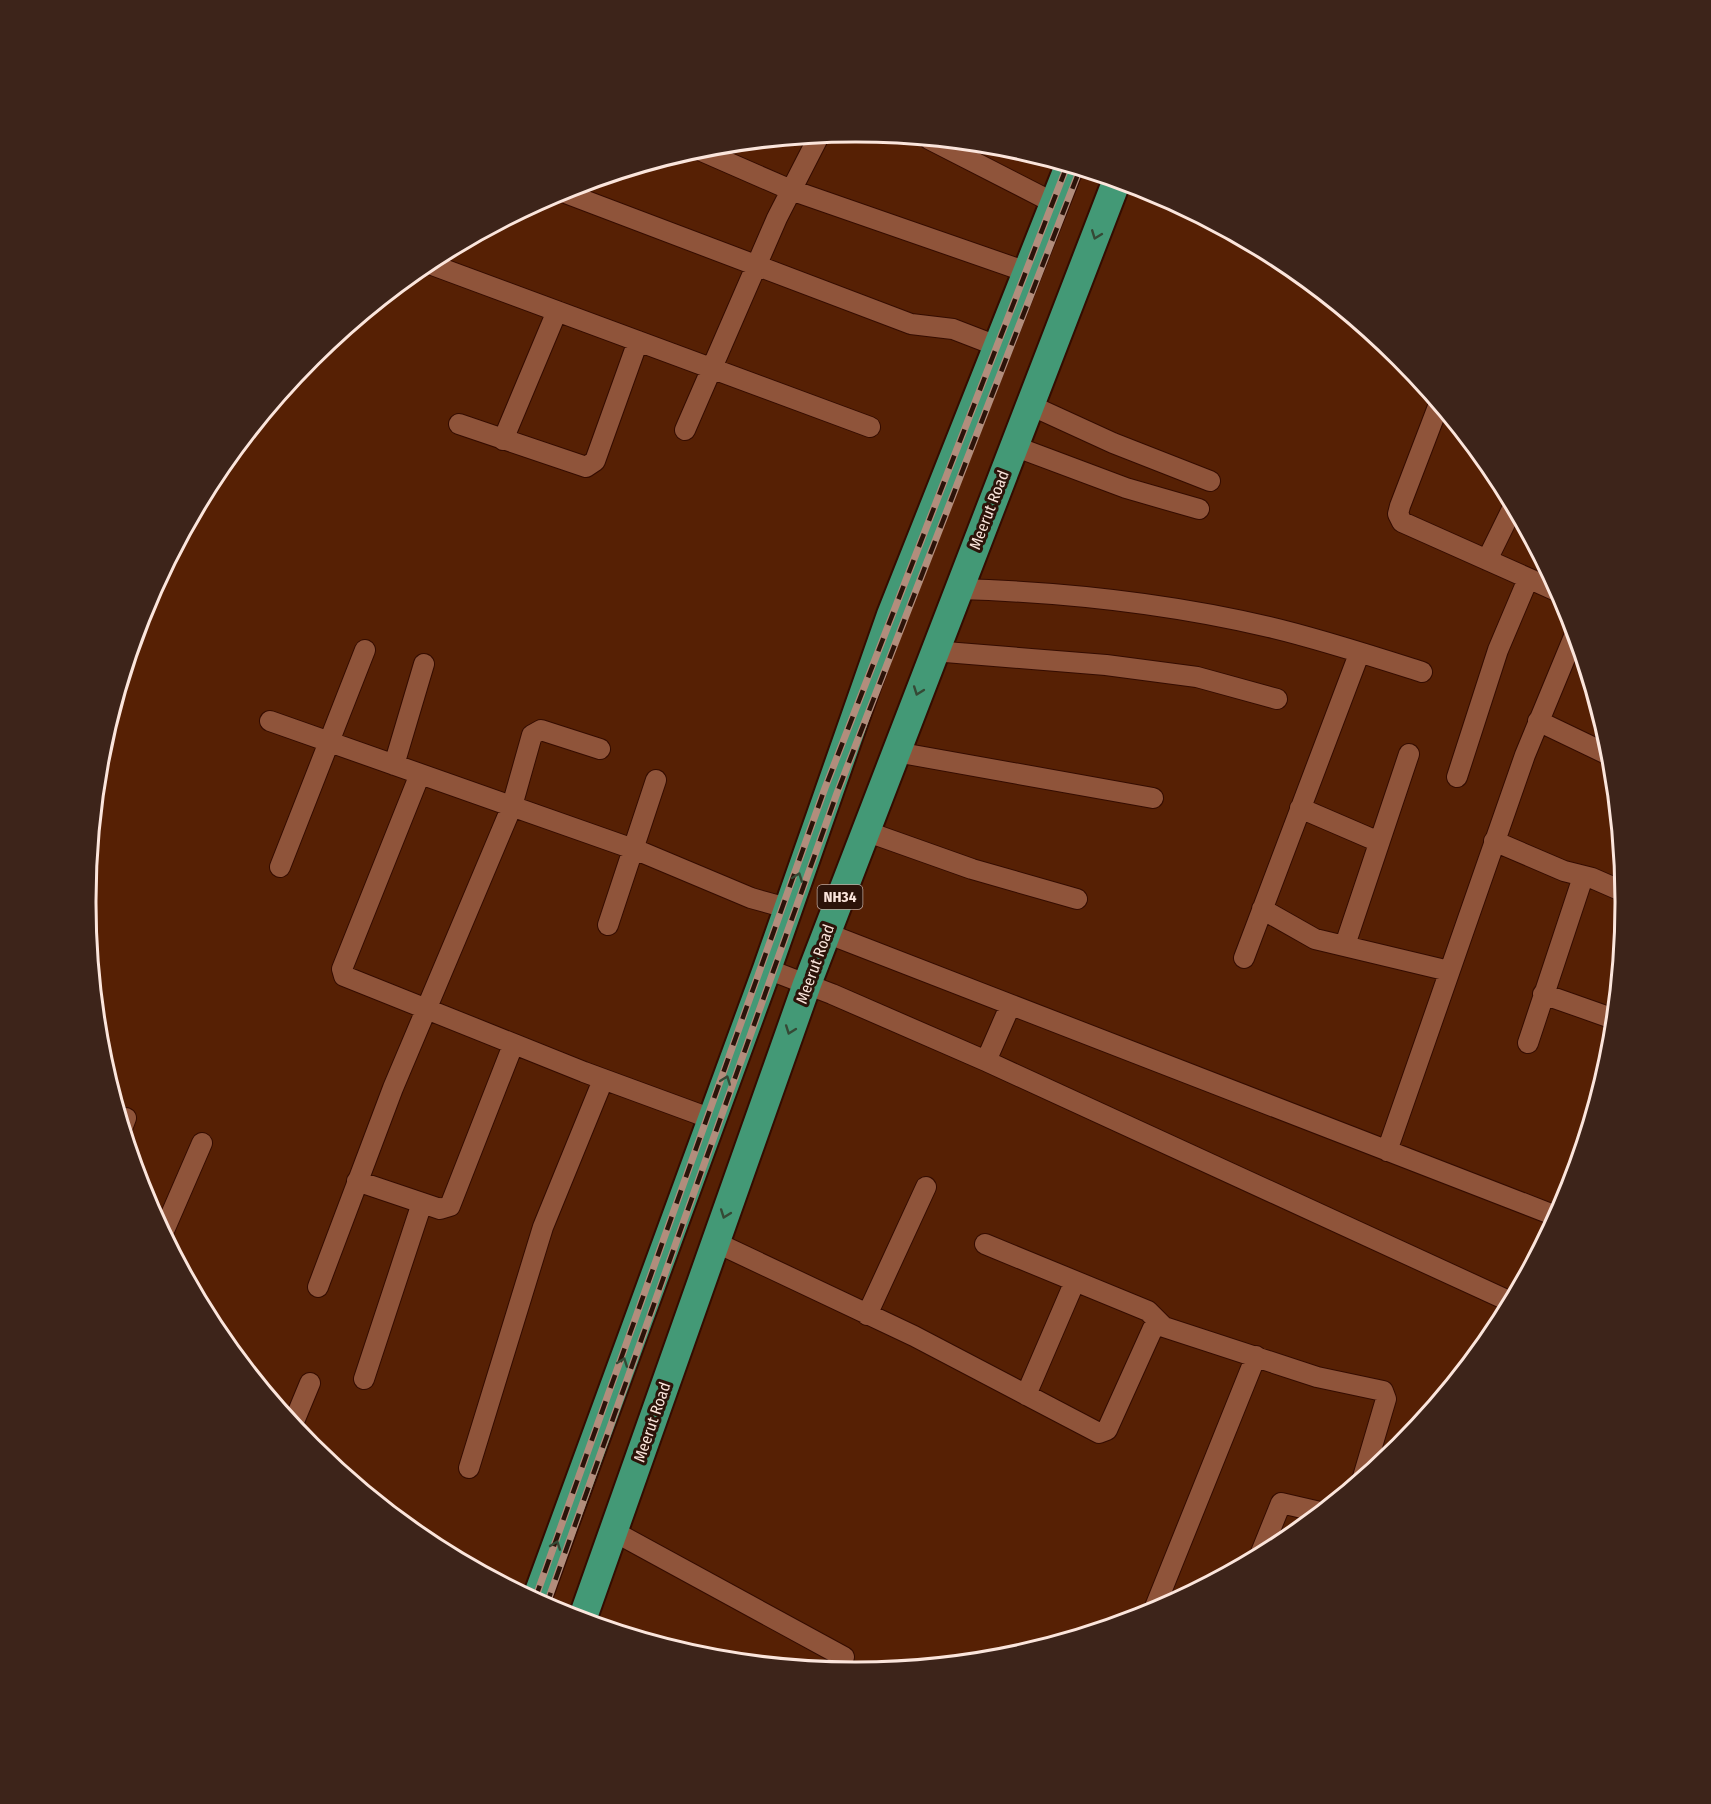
<svg xmlns="http://www.w3.org/2000/svg" width="1711" height="1804" viewBox="0 0 1711 1804" font-family="'Fira Sans Condensed',sans-serif">
<style>
.lines{fill:none;stroke-linecap:round;stroke-linejoin:round}
.minor-casing{stroke:#340c00;stroke-width:22}
.highway-casing{stroke:#340c00;stroke-width:32}
.minor{stroke:#8f543a;stroke-width:20}
.highway{stroke:#439976;stroke-width:28}
.rail-casing{stroke:#b28d7c;stroke-width:7}
.rail{stroke:#2c1309;stroke-width:4.5;stroke-dasharray:14;stroke-linecap:butt}
.oneway{stroke:#354935}
.labels{text-anchor:middle;dominant-baseline:central;stroke-width:6;stroke-linejoin:round;paint-order:stroke}
.shield{fill:#2c1309;stroke:#bda69d;stroke-width:1.5}
.shield-label{font-size:15px;font-weight:bold;fill:#fbe5dc}
.street-label{font-size:16px;fill:#fbe5dc;stroke:#2c1309}
.rim{fill:none;stroke:#fbe5dc;stroke-width:3}
</style>
<rect width="100%" height="100%" fill="#562004"/>
<g class="lines">
<!-- minor casing -->
<g class="minor-casing">
<path id="minor" d="M929,139L1054,203
M697,149L791,190L1027,272
M560,191L911,324L953,329L997,346
M427,263L870,427
M1439,404L1400,506L1398,514L1402,522L1559,592
M1030,405L1113,443L1210,481
M459,424L586,467L595,461L638,341
M685,430L777,218L819,136
M503,440L557,311
M1014,446L1126,488L1199,509
M1487,560L1513,507
M959,589C1063,592 1167,603 1269,627C1320,639 1372,656 1422,672
M933,651L1106,665L1197,677L1277,699
M270,721L639,851L751,898L787,908
M1538,721L1611,756
M896,752L1153,798
M394,765L424,664
M420,774L342,969L344,976L584,1072L712,1119
M1457,777L1498,650L1528,579
M1300,808L1379,842
M865,831L972,869L1077,899
M1494,841L1564,871L1592,878L1624,892
M280,867L365,650
M1262,909L1315,939L1449,971
M608,925L656,780
M826,933L1556,1216
M1345,945L1409,754
M1244,958L1359,654
M767,969L832,994L986,1061L1511,1302
M1543,994L1614,1019
M1528,1043L1583,877
M986,1061L1010,1006
M123,1126L126,1118
M1387,1151L1525,755L1575,634
M357,1181L440,1209L450,1206L513,1045
M163,1233L202,1143
M715,1242L914,1336L1099,1433L1107,1430L1153,1328L1158,1325L1317,1377L1383,1391L1386,1399L1363,1477
M985,1244L1148,1311L1162,1325
M318,1287L393,1088L512,806L532,735L541,730L600,749
M867,1315L926,1187
M364,1379L422,1203
M1026,1395L1075,1281
M293,1424L310,1383
M469,1468L543,1227L603,1080
M613,1531L844,1657
M1260,1555L1281,1503L1320,1512
M1153,1612L1256,1356"/>
</g>
<!-- highway casing -->
<g class="highway-casing">
<path id="highway" d="M536,1600L767,969L891,615L1069,166
M582,1620L807,984L1117,180"/>
</g>
<!-- minor -->
<use href="#minor" class="minor"/>
<!-- highway -->
<use href="#highway" class="highway"/>
<!-- rail casing -->
<g class="rail-casing">
<path id="rail" d="M535,1599L825,788L1067,166
M546,1606L837,793L1080,169"/>
</g>
<!-- rail -->
<use href="#rail" class="rail"/>
</g>
<!-- one-way arrows -->
<defs><path id="oneway-chevron" d="M-2-3.5L2.5 0L-2 3.5" fill="none" stroke-width="1.6" stroke-linecap="round" stroke-linejoin="round" transform="scale(1.5)"/></defs>
<g class="oneway">
<use href="#oneway-chevron" transform="translate(1096 235) rotate(111)"/>
<use href="#oneway-chevron" transform="translate(918 691) rotate(110)"/>
<use href="#oneway-chevron" transform="translate(798 877) rotate(-70)"/>
<use href="#oneway-chevron" transform="translate(790 1030) rotate(110)"/>
<use href="#oneway-chevron" transform="translate(726 1080) rotate(-70)"/>
<use href="#oneway-chevron" transform="translate(725 1214) rotate(110)"/>
<use href="#oneway-chevron" transform="translate(623 1362) rotate(-70)"/>
<use href="#oneway-chevron" transform="translate(556 1545) rotate(-70)"/>
</g>
<g class="labels">
<!-- shield labels -->
<rect class="shield" x="817.5" y="885" width="45" height="24" rx="4.5"/>
<g class="shield-label">
<text x="840" y="897">NH34</text>
</g>
<!-- street labels -->
<g class="street-label">
<text transform="translate(989 510) rotate(-69)">Meerut Road</text>
<text transform="translate(815 964) rotate(-70)">Meerut Road</text>
<text transform="translate(652 1422) rotate(-71)">Meerut Road</text>
</g>
</g>
<!-- crop -->
<path d="M0 0H1711V1804H0ZM855 142H856A759 759 0 0 1 1615 901V903A759 759 0 0 1 856 1662H855A759 759 0 0 1 96 903V901A759 759 0 0 1 855 142Z" fill="#3d241a" fill-rule="evenodd"/>
<path class="rim" d="M855 142H856A759 759 0 0 1 1615 901V903A759 759 0 0 1 856 1662H855A759 759 0 0 1 96 903V901A759 759 0 0 1 855 142Z"/>
</svg>
